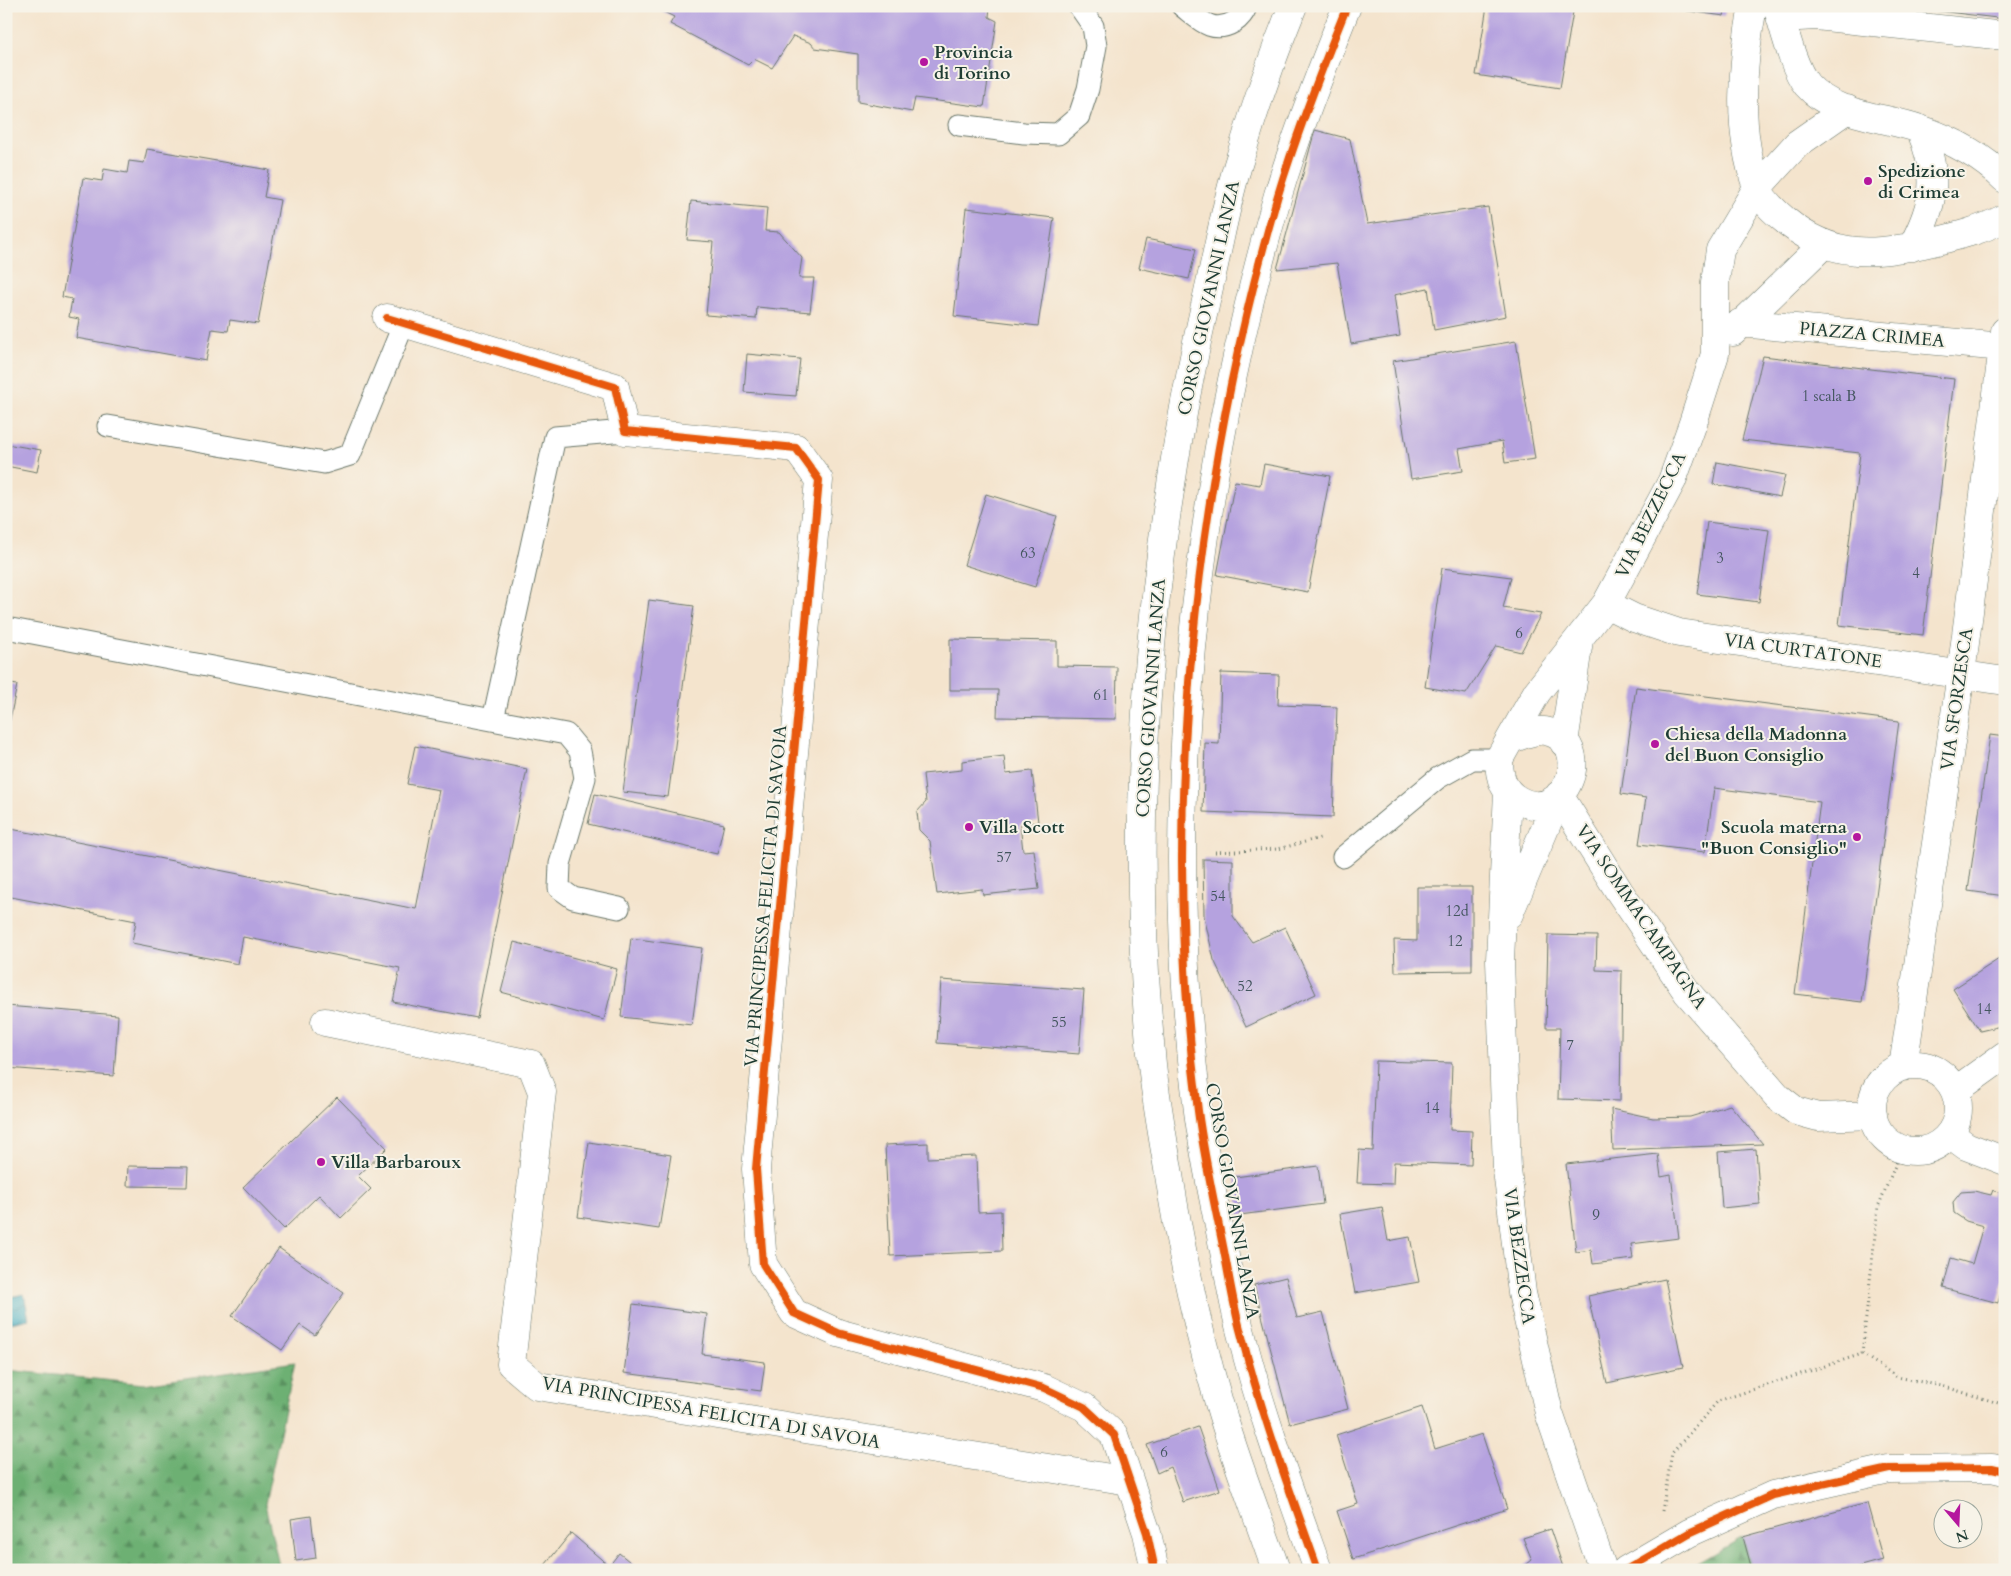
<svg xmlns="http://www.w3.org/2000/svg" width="2011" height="1576" viewBox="0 0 2011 1576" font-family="Cardo,serif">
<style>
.forest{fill:url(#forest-firs);stroke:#467654}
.water{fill:url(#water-waves);stroke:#30747a}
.building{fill:#b5a2df}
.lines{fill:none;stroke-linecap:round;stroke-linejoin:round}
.service-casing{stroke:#6a776a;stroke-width:23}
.minor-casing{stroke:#6a776a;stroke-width:29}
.tertiary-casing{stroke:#6a776a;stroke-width:29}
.path{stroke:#6a776a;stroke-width:3;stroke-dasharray:1 4;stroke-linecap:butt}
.service{stroke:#fff;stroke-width:21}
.minor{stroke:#fff;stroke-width:28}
.tertiary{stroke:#fff;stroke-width:28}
.cycleway-casing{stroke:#f7f3e8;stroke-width:11}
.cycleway{stroke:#e8590c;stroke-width:8}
.poi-dot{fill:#b5179e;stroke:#f7f3e8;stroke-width:2}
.labels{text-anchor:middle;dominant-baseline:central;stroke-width:4;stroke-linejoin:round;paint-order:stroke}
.number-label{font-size:15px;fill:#44565f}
.poi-label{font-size:18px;font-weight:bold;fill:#1f3d34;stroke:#f7f3e8;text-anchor:start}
.street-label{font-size:18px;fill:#1f3d34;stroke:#f7f3e8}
</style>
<defs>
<pattern id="forest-firs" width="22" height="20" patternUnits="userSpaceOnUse" patternTransform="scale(1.25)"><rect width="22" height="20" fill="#6db073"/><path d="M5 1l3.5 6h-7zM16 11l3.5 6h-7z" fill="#59905f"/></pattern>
<pattern id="water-waves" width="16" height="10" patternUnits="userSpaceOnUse" patternTransform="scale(1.25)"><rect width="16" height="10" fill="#41abc0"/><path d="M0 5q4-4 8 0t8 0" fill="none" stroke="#368c9d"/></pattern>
</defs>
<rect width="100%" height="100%" fill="#f7f3e8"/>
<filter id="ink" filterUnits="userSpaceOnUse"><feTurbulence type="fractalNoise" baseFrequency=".02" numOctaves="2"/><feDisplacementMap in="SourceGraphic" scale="10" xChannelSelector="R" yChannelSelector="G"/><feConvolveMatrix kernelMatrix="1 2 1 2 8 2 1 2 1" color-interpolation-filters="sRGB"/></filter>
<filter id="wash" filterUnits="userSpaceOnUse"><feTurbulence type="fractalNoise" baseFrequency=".0096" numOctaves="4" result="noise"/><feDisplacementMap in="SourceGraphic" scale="20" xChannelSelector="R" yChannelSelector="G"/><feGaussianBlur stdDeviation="1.12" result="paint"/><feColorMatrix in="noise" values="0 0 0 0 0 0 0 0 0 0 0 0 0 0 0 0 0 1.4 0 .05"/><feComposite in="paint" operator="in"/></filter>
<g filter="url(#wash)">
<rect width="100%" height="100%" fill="#f4e4cd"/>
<!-- forest -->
<path class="forest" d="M295,1362L265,1504L280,1570H6V1370L144,1384Z
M1743,1537L1752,1570H1686Z"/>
<!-- water -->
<path class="water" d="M24,1294L29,1319L6,1324V1298Z"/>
<g id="blocks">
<!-- building -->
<path class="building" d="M652,6H990L989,17L997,21L984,107L915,98L912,112L858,102V54L815,48L811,43L793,36L772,68L754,59L748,65L670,24L674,17Z
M1487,6H1574L1560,88L1476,75Z
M1675,6H1726L1724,16L1674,9Z
M1907,6H2005V19L1906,7Z
M1315,130L1350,139L1367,224L1488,207L1506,316L1434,330L1428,288L1394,295L1400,336L1351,344L1337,263L1277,269Z
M147,149L269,170L264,197L280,200L258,324L230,320L228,331L212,329L206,361L76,338L79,319L69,317L72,299L62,297L83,178L102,181L104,169L127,173L129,161L144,163Z
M691,201L767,208L765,231L779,232L802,258L799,278H814L810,312L757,307L756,319L706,315L713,242L687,240Z
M966,208L1054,218L1038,326L954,316Z
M1146,239L1196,249L1189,279L1139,268Z
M1516,341L1535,459L1505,463L1502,441L1459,449L1463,471L1411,479L1393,361Z
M747,354L800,359L796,396L744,392Z
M1763,356L1954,379L1923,635L1839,625L1860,453L1742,440Z
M6,444L41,450L37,472L6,466Z
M1717,462L1785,475L1780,497L1713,484Z
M1264,464L1330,476L1308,592L1217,575L1235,481L1260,485Z
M986,494L1057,516L1035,587L964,565Z
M1707,522L1769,530L1759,602L1697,594Z
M1442,568L1511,577L1503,608L1541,614L1521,652L1496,646L1466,694L1425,687Z
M649,600L694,606L668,797L623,792Z
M950,639L1057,641V666L1117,667L1116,719L997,717L998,690H950Z
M1221,673L1279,675L1278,705L1337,707L1333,817L1203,812L1205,743L1219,744Z
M6,683L17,685L7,734H6Z
M1636,687L1899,721L1862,1002L1795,994L1820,802L1714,788L1705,852L1639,844L1646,798L1621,794Z
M1990,735L2005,737V896L1968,891Z
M415,746L527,769L477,1018L393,1002L400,968L243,937L238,964L132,943L136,921L6,896V828L416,909L439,790L407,784Z
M1004,756L1006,774L1032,771L1038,822L1020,824L1023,851L1034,850L1039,889L983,895L982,889L937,894L930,841L919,830L917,812L926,802L923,774L962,770V761Z
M595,794L724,824L717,854L588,824Z
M1203,859L1233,860V916L1252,942L1285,927L1316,994L1246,1027L1214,960L1204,916Z
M1417,887H1472V971L1395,972L1394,940L1417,941Z
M1548,935L1597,936L1596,970L1622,971L1620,1101L1558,1099L1560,1028H1546Z
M631,938L702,948L692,1025L621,1017Z
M514,942L617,969L604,1020L501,992Z
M2005,955V1025L1980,1031L1953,989Z
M941,980L1084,990L1079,1054L937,1043Z
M6,1006L118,1015L114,1076L6,1068Z
M1376,1061L1452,1063L1450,1130L1472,1131L1471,1165L1394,1162L1393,1184L1357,1183L1359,1150L1373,1151Z
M337,1097L387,1148L358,1176L371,1189L341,1218L319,1195L284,1229L243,1187Z
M1730,1105L1763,1144L1613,1150L1611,1109L1653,1118L1690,1117Z
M589,1142L671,1155L659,1229L578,1217Z
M928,1143V1158L976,1156L978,1212L1001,1211L1002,1251L890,1256L885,1145Z
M1756,1149L1760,1204L1722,1208L1718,1152Z
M1658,1154L1661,1177L1671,1175L1679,1238L1631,1244L1633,1259L1593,1264L1591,1250L1576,1252L1566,1164Z
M128,1166L188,1167L187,1187L127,1186Z
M1318,1166L1323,1204L1240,1215L1235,1177Z
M1993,1190L2005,1194V1278L1998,1303L1943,1288L1951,1258L1972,1264L1983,1226L1966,1221L1954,1213L1953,1202L1961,1192L1974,1191L1991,1195Z
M1382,1207L1388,1241L1410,1237L1419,1282L1355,1293L1340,1214Z
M279,1248L344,1293L315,1335L300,1325L282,1350L232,1316Z
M1286,1277L1297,1318L1323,1312L1348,1409L1290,1424L1254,1285Z
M1665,1279L1683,1367L1607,1383L1588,1296Z
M633,1304L707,1314L702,1354L765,1362L761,1391L624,1373Z
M1422,1407L1435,1449L1482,1434L1507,1509L1353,1559L1337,1511L1358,1504L1336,1435Z
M1198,1427L1220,1490L1183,1502L1170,1467L1157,1473L1147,1445Z
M1867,1503L1883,1560L1847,1570H1752L1743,1537Z
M311,1516L316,1558L296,1561L291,1519Z
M1550,1529L1564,1570H1520L1532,1560L1523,1538Z
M571,1533L609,1566L619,1553L640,1570H541Z"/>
</g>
</g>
<g filter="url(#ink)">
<use href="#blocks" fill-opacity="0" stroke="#6a776a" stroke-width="1"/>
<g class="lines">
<!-- service casing -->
<g class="service-casing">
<path id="service" d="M1182,6C1199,19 1212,35 1234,22C1239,19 1245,12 1246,6
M959,125L1024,133L1058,134L1079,116L1088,89L1096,46L1093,26L1079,6
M108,426L324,463L350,455L404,323
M6,628L566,734L580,751L585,778L560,864L559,888L573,898L619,908
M493,720L555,437L625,431
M1343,857L1438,778L1472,759H1499"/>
</g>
<!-- minor casing -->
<g class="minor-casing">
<path id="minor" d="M1781,18L1816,16L2005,36
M387,318L615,387L625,431L796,448L819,480L756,1169L763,1264L794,1313L838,1333L1044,1388L1084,1407L1114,1435L1147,1533L1155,1570
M1740,323L2003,347
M1733,332L1824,244
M1606,604L1634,618L1679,633L2005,681
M1511,739C1521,736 1534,729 1545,731C1598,740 1566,829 1517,799C1502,790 1499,775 1499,759L1537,692L1606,604L1672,481L1693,423L1715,354V282L1720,250L1757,188
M1564,743L1579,640
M1508,792L1500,960L1507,1170L1522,1293L1549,1413L1603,1570
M1559,795L1619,891L1687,992L1778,1097L1796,1111L1818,1117L1873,1115
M1509,914L1559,795
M325,1022L531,1064L542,1092L511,1364L537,1386L1129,1481
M1872 1108a43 43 0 1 1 86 0a43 43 0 1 1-86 0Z
M1903,1067L1961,674L2005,331
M1955,1091L2005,1055
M1950,1134L1966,1146L2005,1161
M1626,1570L1689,1533L1773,1495L1889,1469L1992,1468L2005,1471"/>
</g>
<!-- tertiary casing -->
<g class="tertiary-casing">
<path id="tertiary" d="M1753,6C1742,63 1736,131 1757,187C1762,201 1775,212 1786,221C1833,260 1878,255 1933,242C1958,236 1982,230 2005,218
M1777,6C1784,28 1793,68 1807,85C1834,116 1883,116 1920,129C1952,140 1981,155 2005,179
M1757,188L1797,144L1847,109
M1912,247C1935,204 1940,175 1920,129
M1276,1570C1257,1514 1235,1459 1219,1403C1197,1328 1181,1252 1169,1175C1163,1138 1156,1101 1152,1064C1126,803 1151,537 1210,283C1220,241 1227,198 1240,158C1255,107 1273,55 1293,6
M1318,1570C1290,1491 1261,1413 1241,1333C1233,1304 1229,1275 1223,1246C1214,1201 1204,1157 1198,1111C1159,813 1194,483 1278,195C1297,132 1322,68 1347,6"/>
</g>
<!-- path -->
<path class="path" d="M1215,852L1278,849L1320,838
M1862,1354L1897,1377L1942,1386L2005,1405
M1662,1511L1672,1453L1718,1401L1862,1354L1878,1207L1902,1149"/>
<!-- service -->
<use href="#service" class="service"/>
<!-- minor -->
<use href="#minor" class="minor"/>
<!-- tertiary -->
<use href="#tertiary" class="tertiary"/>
<!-- cycleway casing -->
<g class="cycleway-casing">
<path id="cycleway" d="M387,318L615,387L625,431L796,448L819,480L756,1169L763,1264L794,1313L838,1333L1044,1388L1084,1407L1114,1435L1147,1533L1155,1570
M1318,1570C1290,1491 1261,1413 1241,1333C1233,1304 1229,1275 1223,1246C1214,1201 1204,1157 1198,1111C1159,813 1194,483 1278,195C1297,132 1322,68 1347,6
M1626,1570L1689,1533L1773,1495L1889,1469L1992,1468L2005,1471"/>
</g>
<!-- cycleway -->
<use href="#cycleway" class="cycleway"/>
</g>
</g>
<!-- markers -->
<g class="poi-dot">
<circle cx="924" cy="62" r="5"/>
<circle cx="1868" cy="181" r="5"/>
<circle cx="1655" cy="744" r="5"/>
<circle cx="969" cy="827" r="5"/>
<circle cx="1857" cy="837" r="5"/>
<circle cx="321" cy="1162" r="5"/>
</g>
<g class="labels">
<!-- number labels -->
<g class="number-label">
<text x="1829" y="396">1 scala B</text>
<text x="1028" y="553">63</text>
<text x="1720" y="558">3</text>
<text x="1916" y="573">4</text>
<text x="1519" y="633">6</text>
<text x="1101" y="695">61</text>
<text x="1004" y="857">57</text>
<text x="1218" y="896">54</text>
<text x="1457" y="911">12d</text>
<text x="1455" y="941">12</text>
<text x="1245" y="986">52</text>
<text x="1984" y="1009">14</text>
<text x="1059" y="1022">55</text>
<text x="1570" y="1045">7</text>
<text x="1432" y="1108">14</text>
<text x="1596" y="1215">9</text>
<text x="1164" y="1452">6</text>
</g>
<!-- poi labels -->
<g class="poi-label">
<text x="934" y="52">Provincia<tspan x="934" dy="21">di Torino</tspan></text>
<text x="1878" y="171">Spedizione<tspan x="1878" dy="21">di Crimea</tspan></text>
<text x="1665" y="734">Chiesa della Madonna<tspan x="1665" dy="21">del Buon Consiglio</tspan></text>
<text x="979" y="827">Villa Scott</text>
<text x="1847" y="827" text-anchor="end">Scuola materna<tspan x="1847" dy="21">"Buon Consiglio"</tspan></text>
<text x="331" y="1162">Villa Barbaroux</text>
</g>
<!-- street labels -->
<g class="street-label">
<text transform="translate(1209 298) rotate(-78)">CORSO GIOVANNI LANZA</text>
<text transform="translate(1872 335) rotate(5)">PIAZZA CRIMEA</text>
<text transform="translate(1651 515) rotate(-64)">VIA BEZZECCA</text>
<text transform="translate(1803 651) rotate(8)">VIA CURTATONE</text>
<text transform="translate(1151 698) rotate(-86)">CORSO GIOVANNI LANZA</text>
<text transform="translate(1957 699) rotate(-82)">VIA SFORZESCA</text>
<text transform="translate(766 896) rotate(-85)">VIA PRINCIPESSA FELICITA DI SAVOIA</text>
<text transform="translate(1641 917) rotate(56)">VIA SOMMACAMPAGNA</text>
<text transform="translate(1232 1201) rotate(80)">CORSO GIOVANNI LANZA</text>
<text transform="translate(1519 1256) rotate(82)">VIA BEZZECCA</text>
<text transform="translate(711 1413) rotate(10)">VIA PRINCIPESSA FELICITA DI SAVOIA</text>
</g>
</g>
<!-- margin -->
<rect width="2011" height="1576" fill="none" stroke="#f7f3e8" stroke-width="25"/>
<!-- north arrow -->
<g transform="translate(1958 1524) rotate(161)"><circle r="24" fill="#f7f3e8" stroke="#a1aaa0"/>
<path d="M0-4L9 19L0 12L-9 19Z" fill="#b5179e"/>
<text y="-8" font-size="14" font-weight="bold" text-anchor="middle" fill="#1f3d34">N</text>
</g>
</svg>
